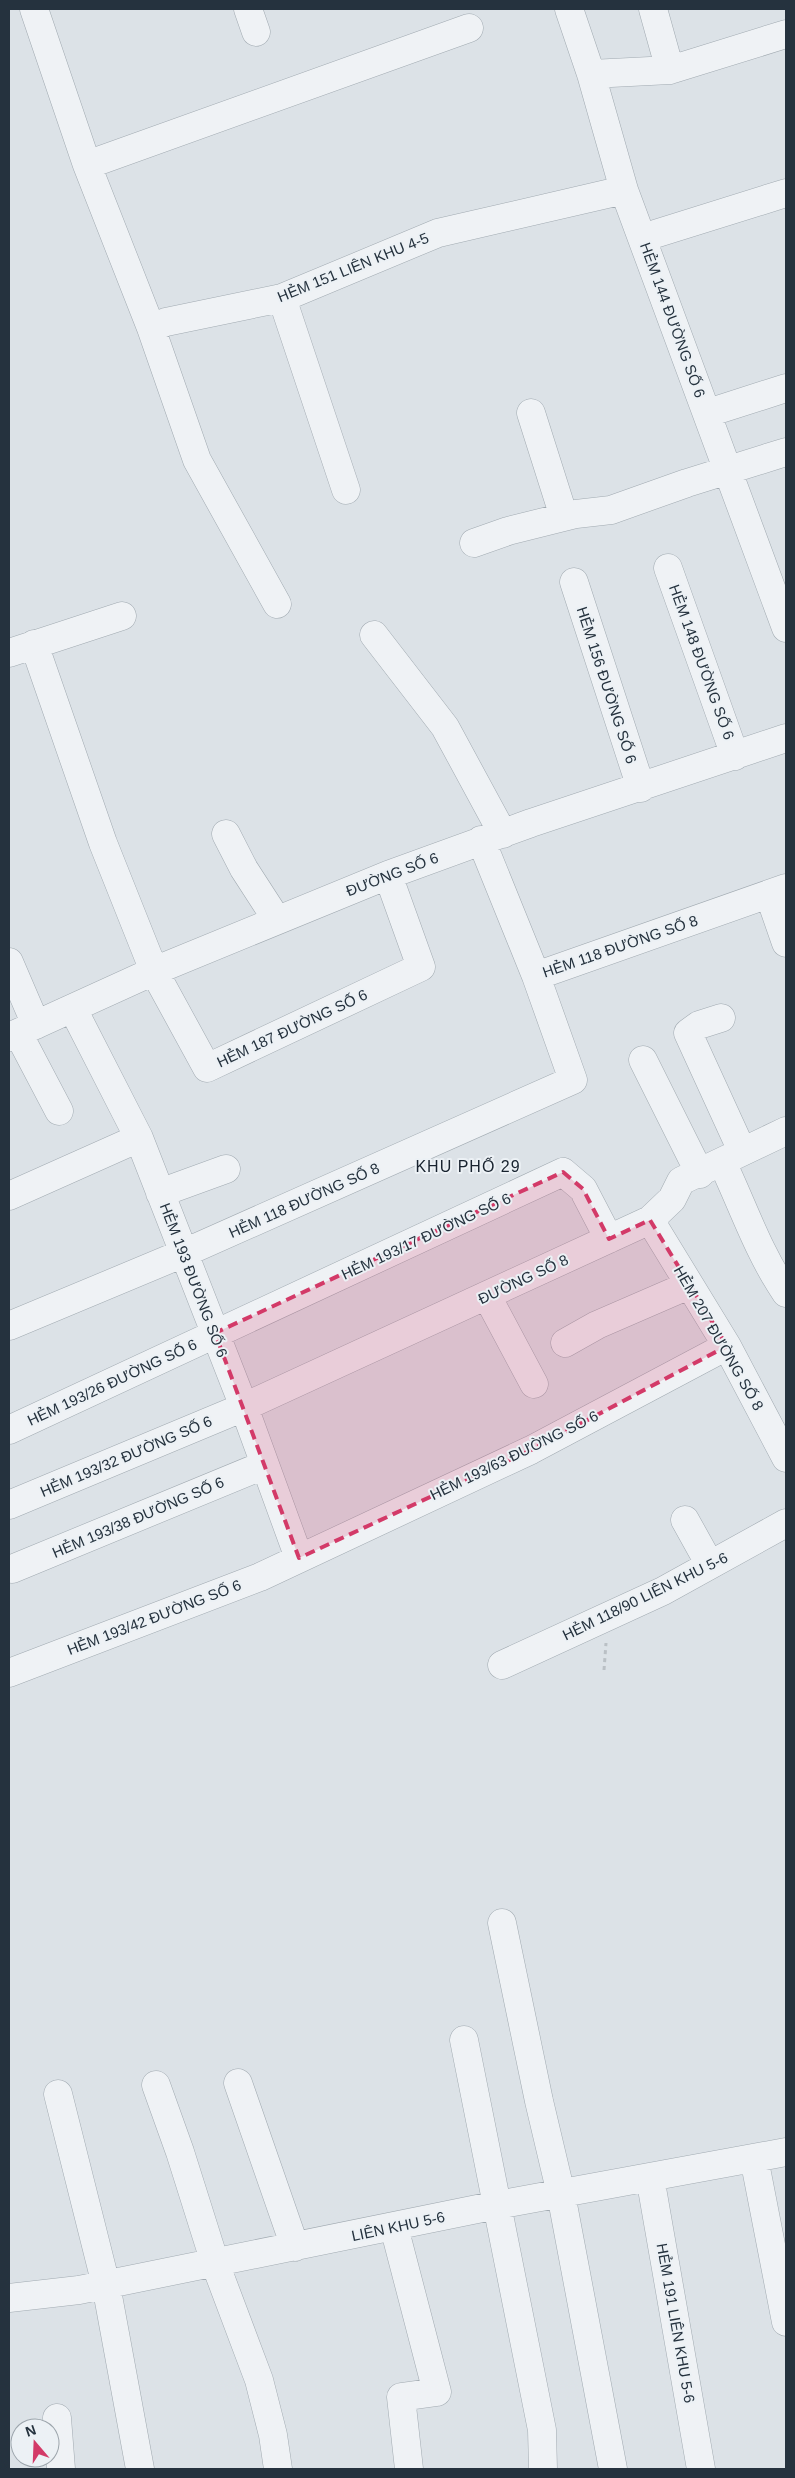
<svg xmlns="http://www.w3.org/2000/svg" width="795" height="2478" viewBox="0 0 795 2478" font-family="Helvetica,sans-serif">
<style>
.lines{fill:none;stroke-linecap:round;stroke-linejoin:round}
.minor-casing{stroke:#a1aab1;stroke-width:29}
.path{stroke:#bac0c5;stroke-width:3;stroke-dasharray:4 4;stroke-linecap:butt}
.minor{stroke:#eff2f5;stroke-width:28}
.marked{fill:#d33a68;fill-opacity:0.2;stroke:#d33a68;stroke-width:4;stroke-dasharray:10 6;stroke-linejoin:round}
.labels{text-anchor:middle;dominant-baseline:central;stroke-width:4;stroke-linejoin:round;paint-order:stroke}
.street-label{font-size:15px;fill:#25323e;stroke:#ecf1f5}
.neighbourhood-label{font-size:16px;letter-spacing:1px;fill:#18232f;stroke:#ecf1f5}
</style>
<rect width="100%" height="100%" fill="#dce2e7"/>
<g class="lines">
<!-- minor casing -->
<g class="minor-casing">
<path id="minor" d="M34,9L87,165L151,328L166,322L282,298L438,233L624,190
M248,9L256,32
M569,9L591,74L624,190L786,628
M653,9L670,70
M591,74L670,70L786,34
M87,165L469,28
M642,238L786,193
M282,298L346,490
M151,328L197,460L277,604
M531,413L564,517
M708,413L786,388
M474,543L508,531L576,514L611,510L687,483L786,452
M668,568L735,756
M574,582L641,788
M374,635L445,727L503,834
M34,644L103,843L154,971L207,1068L421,967L388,875
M9,653L122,616
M226,834L244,869L277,920
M481,840L536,976
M769,894L786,943
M9,962L36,1025
M73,1009L139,1138L244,1407L299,1558
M721,1018L699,1025L688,1033L742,1151
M18,1033L59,1111
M9,1037L154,971L388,875L531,823L786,738
M643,1060L700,1174
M722,1162C743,1206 758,1252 786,1293
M160,1193L226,1169
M9,1196L139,1138
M650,1220L727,1346L786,1458
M487,1296L534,1384
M9,1326L184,1253L573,1080L536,976L786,888
M565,1343L597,1325L680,1289L688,1283
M9,1430L563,1172L583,1189L609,1239
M9,1505L244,1407L650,1220L672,1199L681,1181L786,1131
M685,1520L710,1565
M12,1569L264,1465
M502,1665L663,1591L786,1523
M9,1673L260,1577L531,1450L727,1346
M502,1923L539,2101L561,2194L613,2469
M464,2040L542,2430L543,2469
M238,2083L295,2247
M156,2085L180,2152L215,2263L259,2380L273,2435L278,2469
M58,2094L106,2285L140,2469
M754,2158L786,2322
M650,2177L701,2469
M394,2227L437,2392L401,2397L409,2469
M9,2298L79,2290L497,2205L786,2152
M57,2418L61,2469"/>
</g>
<!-- path -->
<path class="path" d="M604,1670L606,1643"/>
<!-- minor -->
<use href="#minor" class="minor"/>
</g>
<!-- marked area -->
<path class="marked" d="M563,1172L583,1189L609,1239L650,1220L727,1346L531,1450L299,1558L215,1333Z"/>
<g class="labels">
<!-- street labels -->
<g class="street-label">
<text transform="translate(353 267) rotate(-22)">HẺM 151 LIÊN KHU 4-5</text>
<text transform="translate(673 320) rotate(70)">HẺM 144 ĐƯỜNG SỐ 6</text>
<text transform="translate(702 662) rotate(70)">HẺM 148 ĐƯỜNG SỐ 6</text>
<text transform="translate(607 685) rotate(72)">HẺM 156 ĐƯỜNG SỐ 6</text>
<text transform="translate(392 874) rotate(-21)">ĐƯỜNG SỐ 6</text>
<text transform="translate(620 946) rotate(-19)">HẺM 118 ĐƯỜNG SỐ 8</text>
<text transform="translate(292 1028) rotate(-25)">HẺM 187 ĐƯỜNG SỐ 6</text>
<text transform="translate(304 1200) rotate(-24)">HẺM 118 ĐƯỜNG SỐ 8</text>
<text transform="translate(426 1236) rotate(-25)">HẺM 193/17 ĐƯỜNG SỐ 6</text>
<text transform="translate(523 1279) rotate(-25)">ĐƯỜNG SỐ 8</text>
<text transform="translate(194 1280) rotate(69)">HẺM 193 ĐƯỜNG SỐ 6</text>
<text transform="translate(719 1338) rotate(60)">HẺM 207 ĐƯỜNG SỐ 8</text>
<text transform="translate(112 1382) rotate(-25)">HẺM 193/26 ĐƯỜNG SỐ 6</text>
<text transform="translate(514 1455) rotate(-26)">HẺM 193/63 ĐƯỜNG SỐ 6</text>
<text transform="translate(126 1456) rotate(-23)">HẺM 193/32 ĐƯỜNG SỐ 6</text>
<text transform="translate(138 1517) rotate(-23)">HẺM 193/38 ĐƯỜNG SỐ 6</text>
<text transform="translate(645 1596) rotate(-26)">HẺM 118/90 LIÊN KHU 5-6</text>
<text transform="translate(154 1617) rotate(-21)">HẺM 193/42 ĐƯỜNG SỐ 6</text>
<text transform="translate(398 2226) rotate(-12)">LIÊN KHU 5-6</text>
<text transform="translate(676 2323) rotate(80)">HẺM 191 LIÊN KHU 5-6</text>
</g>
<!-- neighbourhood labels -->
<g class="neighbourhood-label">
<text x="468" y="1166">KHU PHỐ 29</text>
</g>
</g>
<!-- border -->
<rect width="795" height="2478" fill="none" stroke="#25323e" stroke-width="20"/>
<!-- north arrow -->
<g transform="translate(35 2443) rotate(341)"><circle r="24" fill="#ecf1f5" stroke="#9ca5ac"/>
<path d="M0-4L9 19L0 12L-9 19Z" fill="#d33a68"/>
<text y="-8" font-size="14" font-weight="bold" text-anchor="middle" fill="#25323e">N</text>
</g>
</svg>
